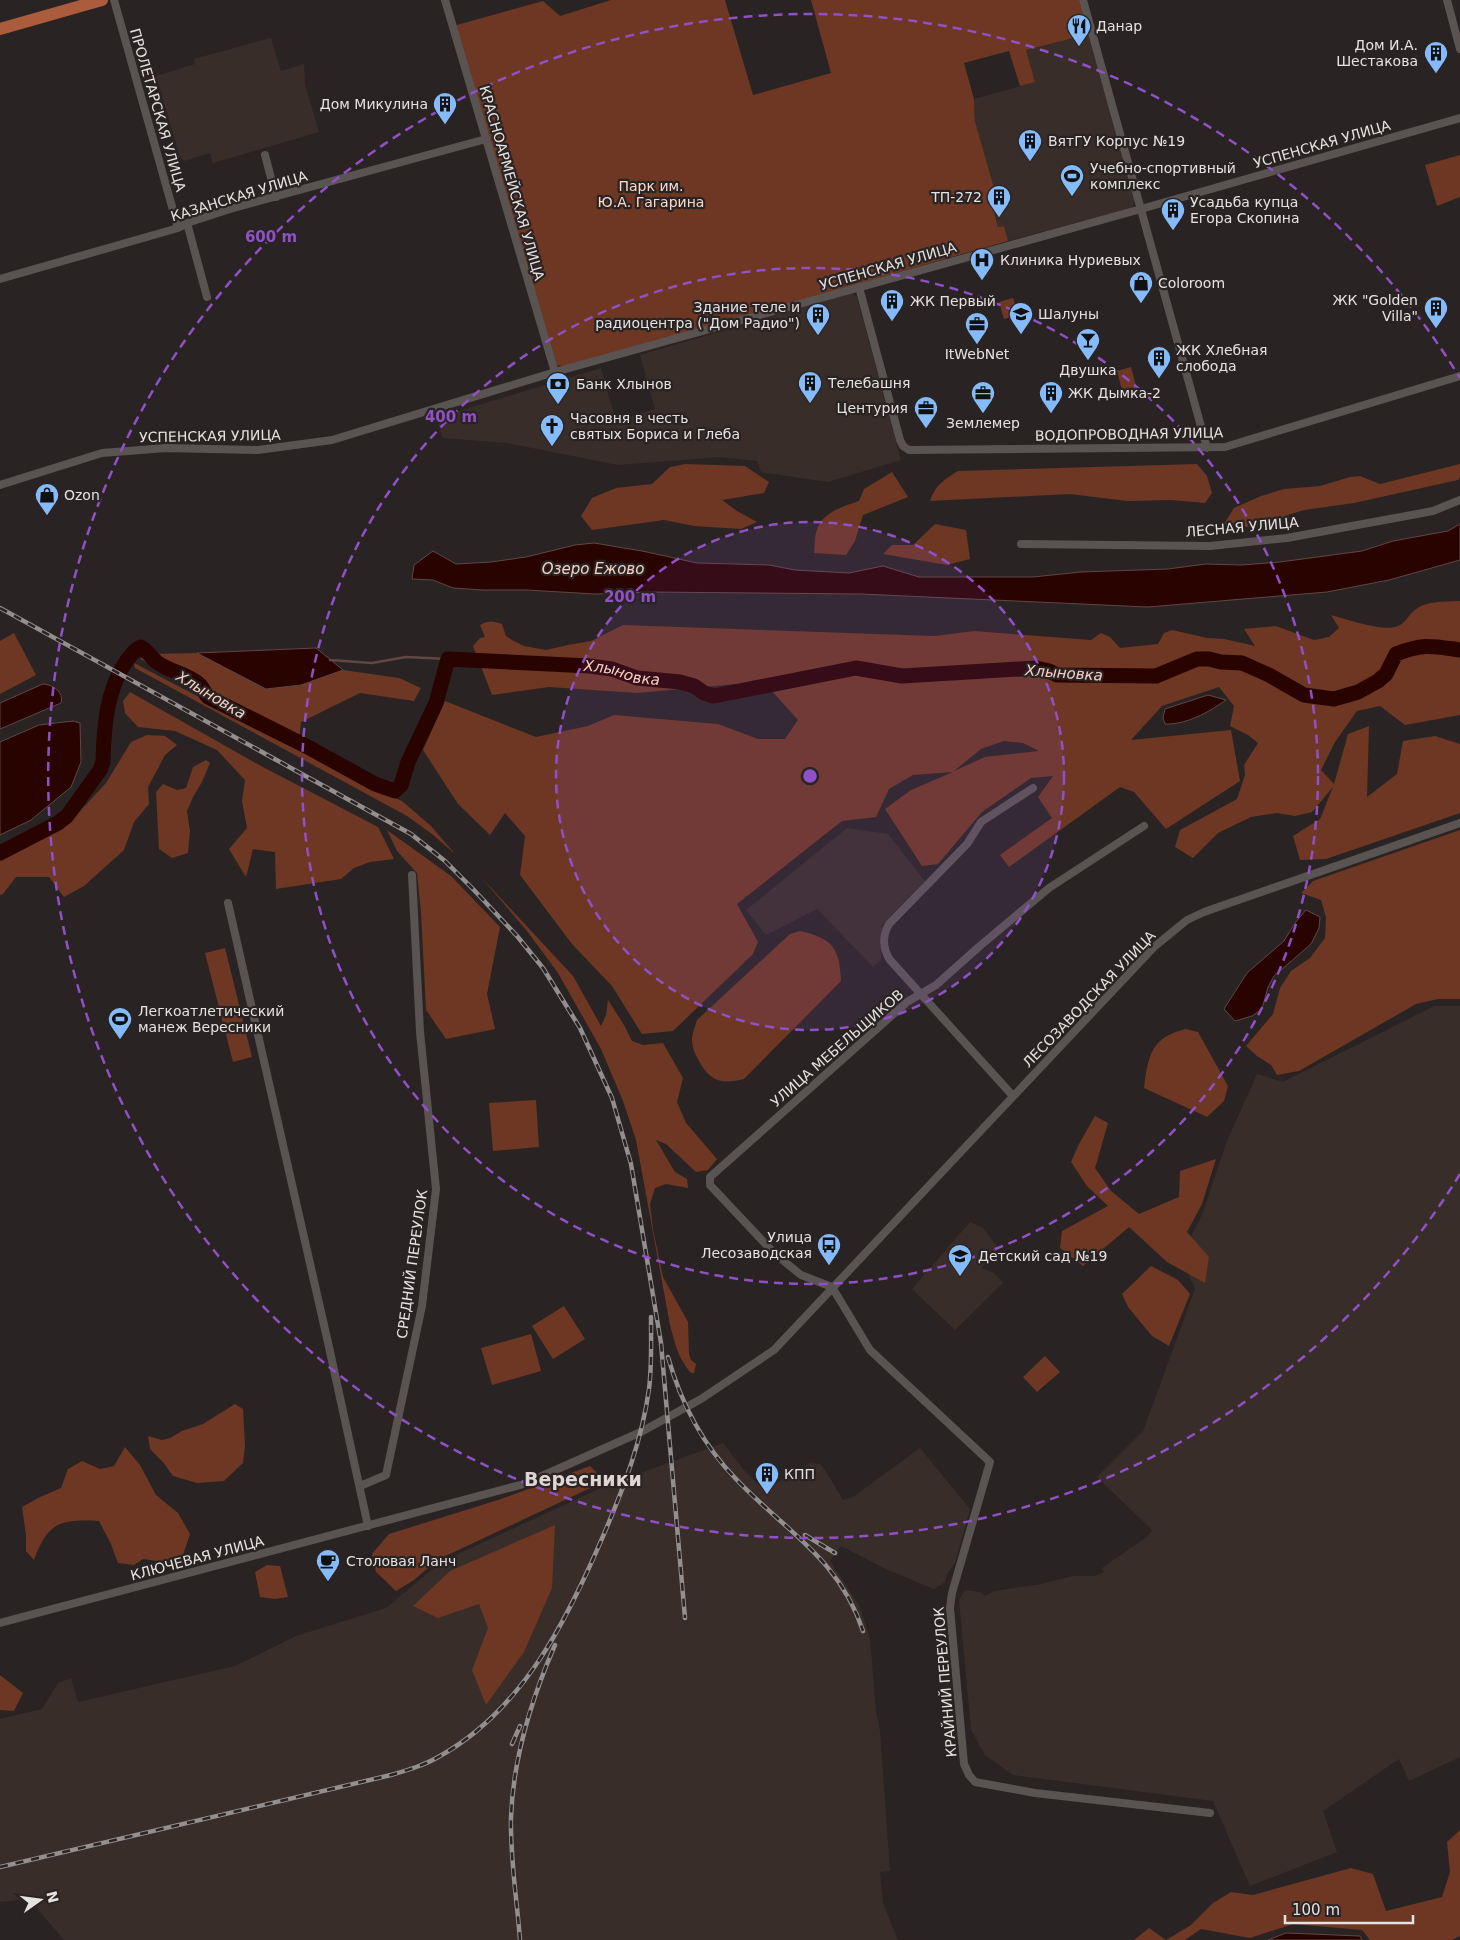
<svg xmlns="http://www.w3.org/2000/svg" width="1460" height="1940" viewBox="0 0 1460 1940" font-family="'DejaVu Sans',sans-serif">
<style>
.built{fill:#382d29}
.green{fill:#6d3723;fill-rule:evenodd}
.water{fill:#290300;stroke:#614644}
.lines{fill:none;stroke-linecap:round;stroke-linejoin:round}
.stream{stroke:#614644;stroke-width:2.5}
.river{stroke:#290300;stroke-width:15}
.street{stroke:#595351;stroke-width:8}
.primary{stroke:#ab5c3d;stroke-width:12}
.rail-casing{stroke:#938f8e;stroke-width:4.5}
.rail{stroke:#292423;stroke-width:2.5;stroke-dasharray:8;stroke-linecap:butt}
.ring{fill:none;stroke:#9050c6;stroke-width:2.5;stroke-dasharray:9 6}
.labels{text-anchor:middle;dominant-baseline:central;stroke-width:4.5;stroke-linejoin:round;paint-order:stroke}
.poi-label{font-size:14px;fill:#e5e2e1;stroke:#292423;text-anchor:start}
.street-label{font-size:14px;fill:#e5e2e1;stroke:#292423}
.park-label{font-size:14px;fill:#fed8ca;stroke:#292423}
.water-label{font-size:15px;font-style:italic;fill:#f7d1c4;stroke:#292423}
.district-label{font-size:19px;font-weight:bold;fill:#ddd6d4;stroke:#292423}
.centre{fill:#9050c6;stroke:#292423;stroke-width:2.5}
.ring-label{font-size:15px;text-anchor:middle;font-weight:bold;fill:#9050c6;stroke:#292423;stroke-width:4.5;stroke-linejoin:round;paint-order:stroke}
</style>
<rect width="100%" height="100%" fill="#292423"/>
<!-- built -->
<path class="built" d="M1089,34L1135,199L1134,204L1131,208L1008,241L1004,226L998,227L992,204L998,201L975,121L974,99L1035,82L1026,50Z
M271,38L281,71L304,64L305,84L319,132L213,163L210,153L184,161L180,157L156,76L195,64L194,59Z
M852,293L857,297L901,460L828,482L761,472L757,461L720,457L618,465L507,443L443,438L436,418L601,368L616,421L655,409L640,355Z
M847,828L888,834L925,881L882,925L881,959L873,967L817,909L766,935L746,910Z
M1434,1006H1460V1757L1409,1781L1399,1759L1323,1811L1337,1852L1250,1886L1213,1801L1013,1775L985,1755L971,1730L959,1600L965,1590L980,1592L985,1596L994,1591L1041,1584L1073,1576H1095L1104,1572L1102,1568L1148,1536L1152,1530L1097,1477L1143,1431L1195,1289L1181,1258L1203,1212L1227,1141L1257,1074L1283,1082Z
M970,1222L983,1228L999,1249L981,1268L994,1273L1003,1283L955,1330L912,1289Z
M723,1443L743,1469L764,1490L811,1463L820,1464L825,1470L843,1500L853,1497L920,1448L970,1509L955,1563L948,1572L945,1582L934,1589L888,1570L841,1546L830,1561L859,1605L870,1638L876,1711L880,1731L890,1871L880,1872L883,1903L898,1940H64L29,1899L0,1902V1719L42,1709L58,1683L71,1678L78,1702L235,1666L296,1636L386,1608L441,1562L605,1486Z"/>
<!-- green -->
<path class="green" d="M611,0H725L753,95L831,73L811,0H1079L1089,34L1026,50L1035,82L1020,86L1009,51L964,63L974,99L975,121L998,202L992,204L998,227L1004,226L1008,241L565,367L557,365L453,26L543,1L560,16Z
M1460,155V197L1437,206L1425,165Z
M1013,298L1018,315L1004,319L999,302Z
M1131,367L1137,390L1123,394L1117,371Z
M685,464L745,466L769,482L764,493L722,500L737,511L757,522L741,529L694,526L664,520L592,530L581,516L592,498L616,488L652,484L670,467Z
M1197,464L1207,476L1212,493L1205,503L1171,500L1127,501L1070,494L930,501C935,485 945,479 958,471Z
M1460,464V477L1458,480L1354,503L1304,510L1288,515L1270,524L1247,527L1224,524L1234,508L1261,496L1284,489L1320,486L1350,477L1360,476L1380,484Z
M892,472L908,497L863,515L855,541L846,555L814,553C815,544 814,533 819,525C825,512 846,505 859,501L864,489Z
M935,524L966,530L970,559L947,565L883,554L892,545H913Z
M1460,601V715L1405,725L1380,706L1357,711L1335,742L1321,770L1334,784L1348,734L1369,726L1367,797L1397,774L1403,741L1435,736L1460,744V813L1326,859L1300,860L1293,836L1320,819L1333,787L1312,812L1295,816L1277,813L1251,817L1218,833L1193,858L1175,847L1180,830L1237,799L1245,775L1244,765L1258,743L1248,735L1230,726L1234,706L1219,687L1162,706L1131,740L1231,730L1240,781L1166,829L1134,792L1120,787L1009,867L1000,855L1052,818L1038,797L1053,776L1031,778L982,812L938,864L922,866L885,809L911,790L953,772L913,775L889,789L876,817L842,821L737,904L758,942L753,954L673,1031L642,1034L612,986L572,944L520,875L525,836L505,813L490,835L458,804L423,750L445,701L536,737L588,726L614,715L718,724L758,739H785L798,720L770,689L736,684L637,693L549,687L492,695L473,646L480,638L485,637L480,625C488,620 494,621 502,624L506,636L512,640L524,646L546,650L568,645L591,641L623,625L934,636L974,631L1091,640L1101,633L1110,637L1120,648L1158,644L1164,633L1172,630L1207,638L1224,639L1255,646L1244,629L1276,626L1314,640L1329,637L1339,628L1331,615C1345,619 1382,631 1395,627C1406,624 1407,616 1415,610C1427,600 1446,602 1460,601ZM1004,741L1023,743L1039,751L985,757L954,771L981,749Z
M14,633L36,675L0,694V641Z
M197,653L266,689L301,685L343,670L399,678L421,688L414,701L360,693L301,722L299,740L140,659L150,654Z
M134,663L369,786L402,801L431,826L455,854L432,834L407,816L135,668Z
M130,692L261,766L378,827L394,859L370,862L354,868L341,879L276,889L275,852L253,849L246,877L229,849L247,828L242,801L245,780L217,750L175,731L138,727L125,713L123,701Z
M147,735L165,736L177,745L165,755L148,787L149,804L134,822L124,850L84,886L64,897L49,877H16L3,894L0,895V856L71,821L106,783L131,742Z
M206,760L210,763L202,782L193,797L187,811L190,831L188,853L172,858L159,849L156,792L163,784L177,790L186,788L193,767Z
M387,830L451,876L500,927L487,994L495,1029L446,1039L426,1010L421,912L417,873L397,851Z
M1460,830V999H1438L1416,1004L1299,1071L1277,1075L1271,1065L1257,1056L1246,1046L1273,1014L1280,988L1291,971L1310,958L1325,938L1326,917L1321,900L1301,893L1313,881Z
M481,877L573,976L601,1026L606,1015L608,1000L624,1025L632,1041L643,1045L663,1043L683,1078L677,1102L686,1123L717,1159L708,1170L696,1172L666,1144L656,1140L675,1172L687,1179L688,1188L666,1184L655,1188L650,1204L653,1229L663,1277L688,1322L689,1354L691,1360L696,1364L694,1373H691C677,1356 676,1346 670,1325L636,1140L623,1101L601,1049L558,973L527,931Z
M800,931C832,938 840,948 841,981L744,1079C721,1085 709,1081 698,1059C695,1054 692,1047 692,1040C692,1034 695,1027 697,1020L790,934Z
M225,948L252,1057L233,1062L205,953Z
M1186,1029L1198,1032L1228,1086L1224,1101L1207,1117L1144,1088C1148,1056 1151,1037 1186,1029Z
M536,1100L539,1147L493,1151L489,1103Z
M1095,1116L1108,1123L1095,1168L1111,1191L1139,1214L1179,1197L1180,1171L1216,1159L1202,1204L1187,1232L1209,1257L1205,1283L1167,1262L1129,1227L1083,1266L1060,1248L1062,1231L1108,1206L1087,1186L1071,1162L1079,1144Z
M1151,1266L1178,1280L1190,1294L1169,1346L1152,1336L1128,1307L1122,1294Z
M564,1306L585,1339L553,1359L532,1326Z
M531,1334L541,1371L492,1385L481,1348Z
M1045,1356L1060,1372L1037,1392L1023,1377Z
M235,1404L243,1409L245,1446L243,1463L224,1481L197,1483L173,1476L163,1462L150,1449L148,1436L162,1440L170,1438L182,1431L203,1424Z
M125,1447L140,1465L156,1495L178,1513L190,1534L183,1555L164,1562L143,1559L134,1565L118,1563L111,1544L99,1521C60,1519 48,1522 34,1560L26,1551V1535L22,1507L38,1498L61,1488L68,1469L82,1461L100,1469L114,1466Z
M590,1466L596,1472L599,1484L437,1560L414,1580L396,1591L376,1572L372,1554L389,1534L501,1499Z
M555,1525L552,1588L524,1652L486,1705L472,1670L488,1628L479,1604L438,1618L413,1606L450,1571Z
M267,1565L280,1566L288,1597L275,1599L260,1597L255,1572Z
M0,1675L23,1693L14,1711L0,1710Z
M1460,1830V1936L1452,1940H1370L1362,1930L1293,1924L1250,1938L1201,1929L1185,1940H1134L1149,1928L1166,1940L1191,1925L1213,1903L1231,1892L1253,1895L1351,1868L1373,1874L1386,1911L1442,1897L1450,1872L1447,1842Z"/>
<!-- water -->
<path class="water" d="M1460,524V560L1389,580L1327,592L1148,607L861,594L650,592L595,594L527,590H483L453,588L433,580L412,579L414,565L433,551L456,564L491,562L526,557L575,545L594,543L642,551L697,563L769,565L795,570L849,573L883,566L919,577H1033L1081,572L1168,569L1206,564L1242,565L1280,562L1362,551L1393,541L1448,531Z
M316,648L343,670L301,685L266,689L197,653Z
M43,684C53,685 64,692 61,703L0,729V703Z
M1208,695L1226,700C1209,712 1186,725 1165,724L1163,718L1165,709Z
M73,721L80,723L81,762L71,787L31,820L0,835V742L39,725Z
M1306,910L1320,917L1319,928L1311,944L1274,976L1268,987L1262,1009L1252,1016L1235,1021L1224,1009L1247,973L1284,941L1295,923Z
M1286,1933L1360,1936L1362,1940H1268Z"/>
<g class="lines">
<!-- stream -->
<path class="stream" d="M330,660L372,663L406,657L448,659"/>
<!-- river -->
<path class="river" id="s1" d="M0,853L58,823L67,816L100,770L103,762C104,727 106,690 127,660C132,655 134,649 141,647C148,651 151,658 158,663C170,672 189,674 200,685C203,688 205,694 208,697L306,746L375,784L395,791L401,785L408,762L436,703L448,659L590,666L612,669L637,678L680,682L694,686L704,693L714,696L856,668L902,676L1036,668L1049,671L1057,675L1156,676L1197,659H1209L1221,662L1242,663L1269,675L1304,695L1334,699L1358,692L1378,681L1386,674L1396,654C1424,643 1432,646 1460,650"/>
<!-- street -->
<path class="street" d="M114,0L178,228
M445,0L555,372
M1083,0L1207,448
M1447,0L1460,49
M265,155L276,197
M187,223L207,297
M0,279L178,228L187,223L230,209L486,139
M859,287L900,440L903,446L909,450L1225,447L1460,376
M0,485L102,453L166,448L258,450L332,440L555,372L1141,209L1460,118
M1021,544L1210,546L1287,538L1433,511L1460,500
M228,903L329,1347L368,1526
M1013,1096L890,960C883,949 882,936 889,924L967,844L981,822L1033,788
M832,1287L870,1350L990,1462L952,1593L950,1608L964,1764L969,1775L975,1782L1035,1793L1210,1813
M832,1287L801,1275L774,1253L710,1185V1177L907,1002L936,985L981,945L1049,888L1144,826
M360,1486L386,1475L422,1306L436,1189L420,1032L412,875
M0,1623L524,1484L641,1432L701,1399L774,1350L1154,947L1187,920L1204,912L1460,823"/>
<!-- primary -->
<path class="primary" d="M0,29L102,0"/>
<!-- rail casing -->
<g class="rail-casing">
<path id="rail" d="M0,608L411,834L445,861L473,889L517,936L543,968L580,1028L612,1098L631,1164L661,1343L685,1618
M668,1357C681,1403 702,1444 736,1479C785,1531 839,1558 863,1631
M805,1535L835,1553
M512,1744L520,1726
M0,1867L391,1775C408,1770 425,1765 440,1756C524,1709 568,1618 604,1534C624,1487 642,1440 649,1389C652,1365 651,1341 651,1317
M520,1940C517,1900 510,1858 511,1818C513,1757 531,1700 555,1645"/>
</g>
<!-- rail -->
<use href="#rail" class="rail"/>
</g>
<!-- distance rings -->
<circle cx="810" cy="776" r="254" fill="#9050c6" fill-opacity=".12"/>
<g class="ring">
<circle cx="810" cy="776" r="254"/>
<circle cx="810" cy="776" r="508"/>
<path d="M1460 1174A762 762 0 1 1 1460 378"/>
</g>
<!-- icons -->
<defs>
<g id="restaurant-pin" transform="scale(1.25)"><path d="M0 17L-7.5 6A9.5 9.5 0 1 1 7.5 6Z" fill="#85bbfb" stroke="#292423"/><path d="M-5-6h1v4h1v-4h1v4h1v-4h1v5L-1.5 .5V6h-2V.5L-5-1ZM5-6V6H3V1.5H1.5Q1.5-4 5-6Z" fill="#111"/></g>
<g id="building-pin" transform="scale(1.25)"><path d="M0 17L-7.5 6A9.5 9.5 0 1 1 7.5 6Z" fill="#85bbfb" stroke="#292423"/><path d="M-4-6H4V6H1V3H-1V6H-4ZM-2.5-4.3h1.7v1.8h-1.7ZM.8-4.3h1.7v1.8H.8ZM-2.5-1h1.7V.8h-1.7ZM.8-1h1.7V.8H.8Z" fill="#111"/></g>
<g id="stadium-pin" transform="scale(1.25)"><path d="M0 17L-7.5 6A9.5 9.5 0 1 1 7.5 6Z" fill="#85bbfb" stroke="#292423"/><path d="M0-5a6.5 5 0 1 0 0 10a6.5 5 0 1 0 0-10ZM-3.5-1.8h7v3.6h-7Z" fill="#111"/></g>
<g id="hospital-pin" transform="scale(1.25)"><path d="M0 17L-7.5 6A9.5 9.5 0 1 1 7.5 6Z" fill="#85bbfb" stroke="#292423"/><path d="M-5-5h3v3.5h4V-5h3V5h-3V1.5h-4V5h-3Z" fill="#111"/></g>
<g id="shop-pin" transform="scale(1.25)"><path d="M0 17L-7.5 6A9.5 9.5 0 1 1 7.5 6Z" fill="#85bbfb" stroke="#292423"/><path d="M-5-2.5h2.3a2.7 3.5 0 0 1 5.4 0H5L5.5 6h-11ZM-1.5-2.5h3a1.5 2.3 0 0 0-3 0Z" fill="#111"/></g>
<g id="school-pin" transform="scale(1.25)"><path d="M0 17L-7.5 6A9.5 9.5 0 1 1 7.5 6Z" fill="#85bbfb" stroke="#292423"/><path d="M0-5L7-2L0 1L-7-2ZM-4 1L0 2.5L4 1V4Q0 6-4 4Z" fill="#111"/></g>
<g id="office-pin" transform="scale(1.25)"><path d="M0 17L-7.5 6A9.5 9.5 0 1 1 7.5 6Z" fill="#85bbfb" stroke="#292423"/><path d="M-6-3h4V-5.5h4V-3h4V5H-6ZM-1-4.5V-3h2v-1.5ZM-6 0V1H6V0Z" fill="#111"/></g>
<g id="bar-pin" transform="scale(1.25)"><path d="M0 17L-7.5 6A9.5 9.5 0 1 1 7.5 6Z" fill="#85bbfb" stroke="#292423"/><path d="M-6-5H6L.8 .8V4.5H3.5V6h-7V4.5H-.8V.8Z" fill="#111"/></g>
<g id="bank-pin" transform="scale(1.25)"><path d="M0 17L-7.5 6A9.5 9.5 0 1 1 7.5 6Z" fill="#85bbfb" stroke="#292423"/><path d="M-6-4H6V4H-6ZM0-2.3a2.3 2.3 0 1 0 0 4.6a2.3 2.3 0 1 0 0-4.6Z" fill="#111"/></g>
<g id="church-pin" transform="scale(1.25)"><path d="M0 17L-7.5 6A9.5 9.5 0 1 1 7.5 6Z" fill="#85bbfb" stroke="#292423"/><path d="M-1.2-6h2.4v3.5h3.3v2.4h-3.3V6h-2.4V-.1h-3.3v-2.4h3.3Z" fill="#111"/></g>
<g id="bus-pin" transform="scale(1.25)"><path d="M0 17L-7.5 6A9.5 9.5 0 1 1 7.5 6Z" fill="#85bbfb" stroke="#292423"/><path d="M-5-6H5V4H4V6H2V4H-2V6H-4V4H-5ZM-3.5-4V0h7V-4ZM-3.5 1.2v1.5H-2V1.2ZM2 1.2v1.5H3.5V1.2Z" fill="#111"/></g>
<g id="cafe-pin" transform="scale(1.25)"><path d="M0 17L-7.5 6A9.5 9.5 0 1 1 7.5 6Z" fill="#85bbfb" stroke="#292423"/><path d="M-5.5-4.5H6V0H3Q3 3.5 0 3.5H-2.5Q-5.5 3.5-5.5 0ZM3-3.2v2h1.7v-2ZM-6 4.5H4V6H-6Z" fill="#111"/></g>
</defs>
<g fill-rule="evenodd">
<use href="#restaurant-pin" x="1079" y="26"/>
<use href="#building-pin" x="1436" y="53"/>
<use href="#building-pin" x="445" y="104"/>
<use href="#building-pin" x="1030" y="141"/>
<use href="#stadium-pin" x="1072" y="176"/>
<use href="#building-pin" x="999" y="197"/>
<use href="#building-pin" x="1173" y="210"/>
<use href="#hospital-pin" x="982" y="260"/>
<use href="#shop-pin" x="1141" y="283"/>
<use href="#building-pin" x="892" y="301"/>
<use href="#building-pin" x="1436" y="308"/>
<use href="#school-pin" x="1021" y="314"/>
<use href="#building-pin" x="818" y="315"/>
<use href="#office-pin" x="977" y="324"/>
<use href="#bar-pin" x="1088" y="340"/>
<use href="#building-pin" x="1159" y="358"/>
<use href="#building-pin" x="810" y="383"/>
<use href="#bank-pin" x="558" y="384"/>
<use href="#office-pin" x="983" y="393"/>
<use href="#building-pin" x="1051" y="393"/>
<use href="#office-pin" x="926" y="408"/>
<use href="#church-pin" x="552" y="426"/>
<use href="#shop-pin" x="47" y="495"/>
<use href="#stadium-pin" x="120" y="1019"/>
<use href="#bus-pin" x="829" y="1245"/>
<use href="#school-pin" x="960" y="1256"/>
<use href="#building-pin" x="767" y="1474"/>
<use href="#cafe-pin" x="328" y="1561"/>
</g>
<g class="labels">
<!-- poi labels -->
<g class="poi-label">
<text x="1096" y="26">Данар</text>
<text x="1418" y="45" text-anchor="end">Дом И.А.<tspan x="1418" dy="16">Шестакова</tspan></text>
<text x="428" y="104" text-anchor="end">Дом Микулина</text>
<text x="1048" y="141">ВятГУ Корпус №19</text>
<text x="1090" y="168">Учебно-спортивный<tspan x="1090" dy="16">комплекс</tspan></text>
<text x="982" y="197" text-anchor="end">ТП-272</text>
<text x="1190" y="202">Усадьба купца<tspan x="1190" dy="16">Егора Скопина</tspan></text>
<text x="1000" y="260">Клиника Нуриевых</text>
<text x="1158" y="283">Coloroom</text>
<text x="1418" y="300" text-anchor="end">ЖК "Golden<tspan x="1418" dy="16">Villa"</tspan></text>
<text x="910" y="301">ЖК Первый</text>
<text x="800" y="307" text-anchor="end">Здание теле и<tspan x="800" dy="16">радиоцентра ("Дом Радио")</tspan></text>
<text x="1038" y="314">Шалуны</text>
<text x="1176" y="350">ЖК Хлебная<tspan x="1176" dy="16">слобода</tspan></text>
<text x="977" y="354" text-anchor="middle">ItWebNet</text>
<text x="1088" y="370" text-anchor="middle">Двушка</text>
<text x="828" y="383">Телебашня</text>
<text x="576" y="384">Банк Хлынов</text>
<text x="1068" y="393">ЖК Дымка-2</text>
<text x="908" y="408" text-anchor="end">Центурия</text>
<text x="570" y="418">Часовня в честь<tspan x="570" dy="16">святых Бориса и Глеба</tspan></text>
<text x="983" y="423" text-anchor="middle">Землемер</text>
<text x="64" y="495">Ozon</text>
<text x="138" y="1011">Легкоатлетический<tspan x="138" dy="16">манеж Вересники</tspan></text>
<text x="812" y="1237" text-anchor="end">Улица<tspan x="812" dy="16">Лесозаводская</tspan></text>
<text x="978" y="1256">Детский сад №19</text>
<text x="784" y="1474">КПП</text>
<text x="346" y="1561">Столовая Ланч</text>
</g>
<!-- street labels -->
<g class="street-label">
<text transform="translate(158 110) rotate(74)">ПРОЛЕТАРСКАЯ УЛИЦА</text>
<text transform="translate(1322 144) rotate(-16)">УСПЕНСКАЯ УЛИЦА</text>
<text transform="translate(512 183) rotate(74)">КРАСНОАРМЕЙСКАЯ УЛИЦА</text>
<text transform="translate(239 196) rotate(-17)">КАЗАНСКАЯ УЛИЦА</text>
<text transform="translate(888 266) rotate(-16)">УСПЕНСКАЯ УЛИЦА</text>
<text transform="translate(1129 434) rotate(-1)">ВОДОПРОВОДНАЯ УЛИЦА</text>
<text transform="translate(210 436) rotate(-1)">УСПЕНСКАЯ УЛИЦА</text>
<text transform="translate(1242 527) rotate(-5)">ЛЕСНАЯ УЛИЦА</text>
<text transform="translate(1089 999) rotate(-46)">ЛЕСОЗАВОДСКАЯ УЛИЦА</text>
<text transform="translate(837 1048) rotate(-41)">УЛИЦА МЕБЕЛЬЩИКОВ</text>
<text transform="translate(412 1264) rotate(-82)">СРЕДНИЙ ПЕРЕУЛОК</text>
<text transform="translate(197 1558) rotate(-15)">КЛЮЧЕВАЯ УЛИЦА</text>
<text transform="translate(945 1682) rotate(-95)">КРАЙНИЙ ПЕРЕУЛОК</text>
</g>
<!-- park labels -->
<g class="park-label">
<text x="651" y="186">Парк им.<tspan x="651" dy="16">Ю.А. Гагарина</tspan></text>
</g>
<!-- water labels -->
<g class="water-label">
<text x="593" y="569">Озеро Ежово</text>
<text transform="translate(1064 673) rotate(4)">Хлыновка</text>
<text stroke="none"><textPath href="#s1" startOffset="881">Хлыновка</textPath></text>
<text transform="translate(211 695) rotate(31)">Хлыновка</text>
</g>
<!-- district labels -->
<g class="district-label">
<text x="583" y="1479">Вересники</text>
</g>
</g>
<circle cx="810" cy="776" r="8" class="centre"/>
<g class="ring-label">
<text x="271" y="242">600 m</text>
<text x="451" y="422">400 m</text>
<text x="630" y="602">200 m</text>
</g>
<!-- north arrow -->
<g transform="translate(40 1900) rotate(76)" stroke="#292423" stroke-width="4" paint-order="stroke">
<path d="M0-4L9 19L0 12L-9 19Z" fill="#e5e2e1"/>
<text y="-8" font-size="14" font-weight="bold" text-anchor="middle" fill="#e5e2e1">N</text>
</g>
<!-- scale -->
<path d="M1285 1915v8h128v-8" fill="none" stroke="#e5e2e1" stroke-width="2.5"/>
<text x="1292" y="1915" font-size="15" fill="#e5e2e1" stroke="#292423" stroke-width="4" paint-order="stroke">100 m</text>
</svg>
